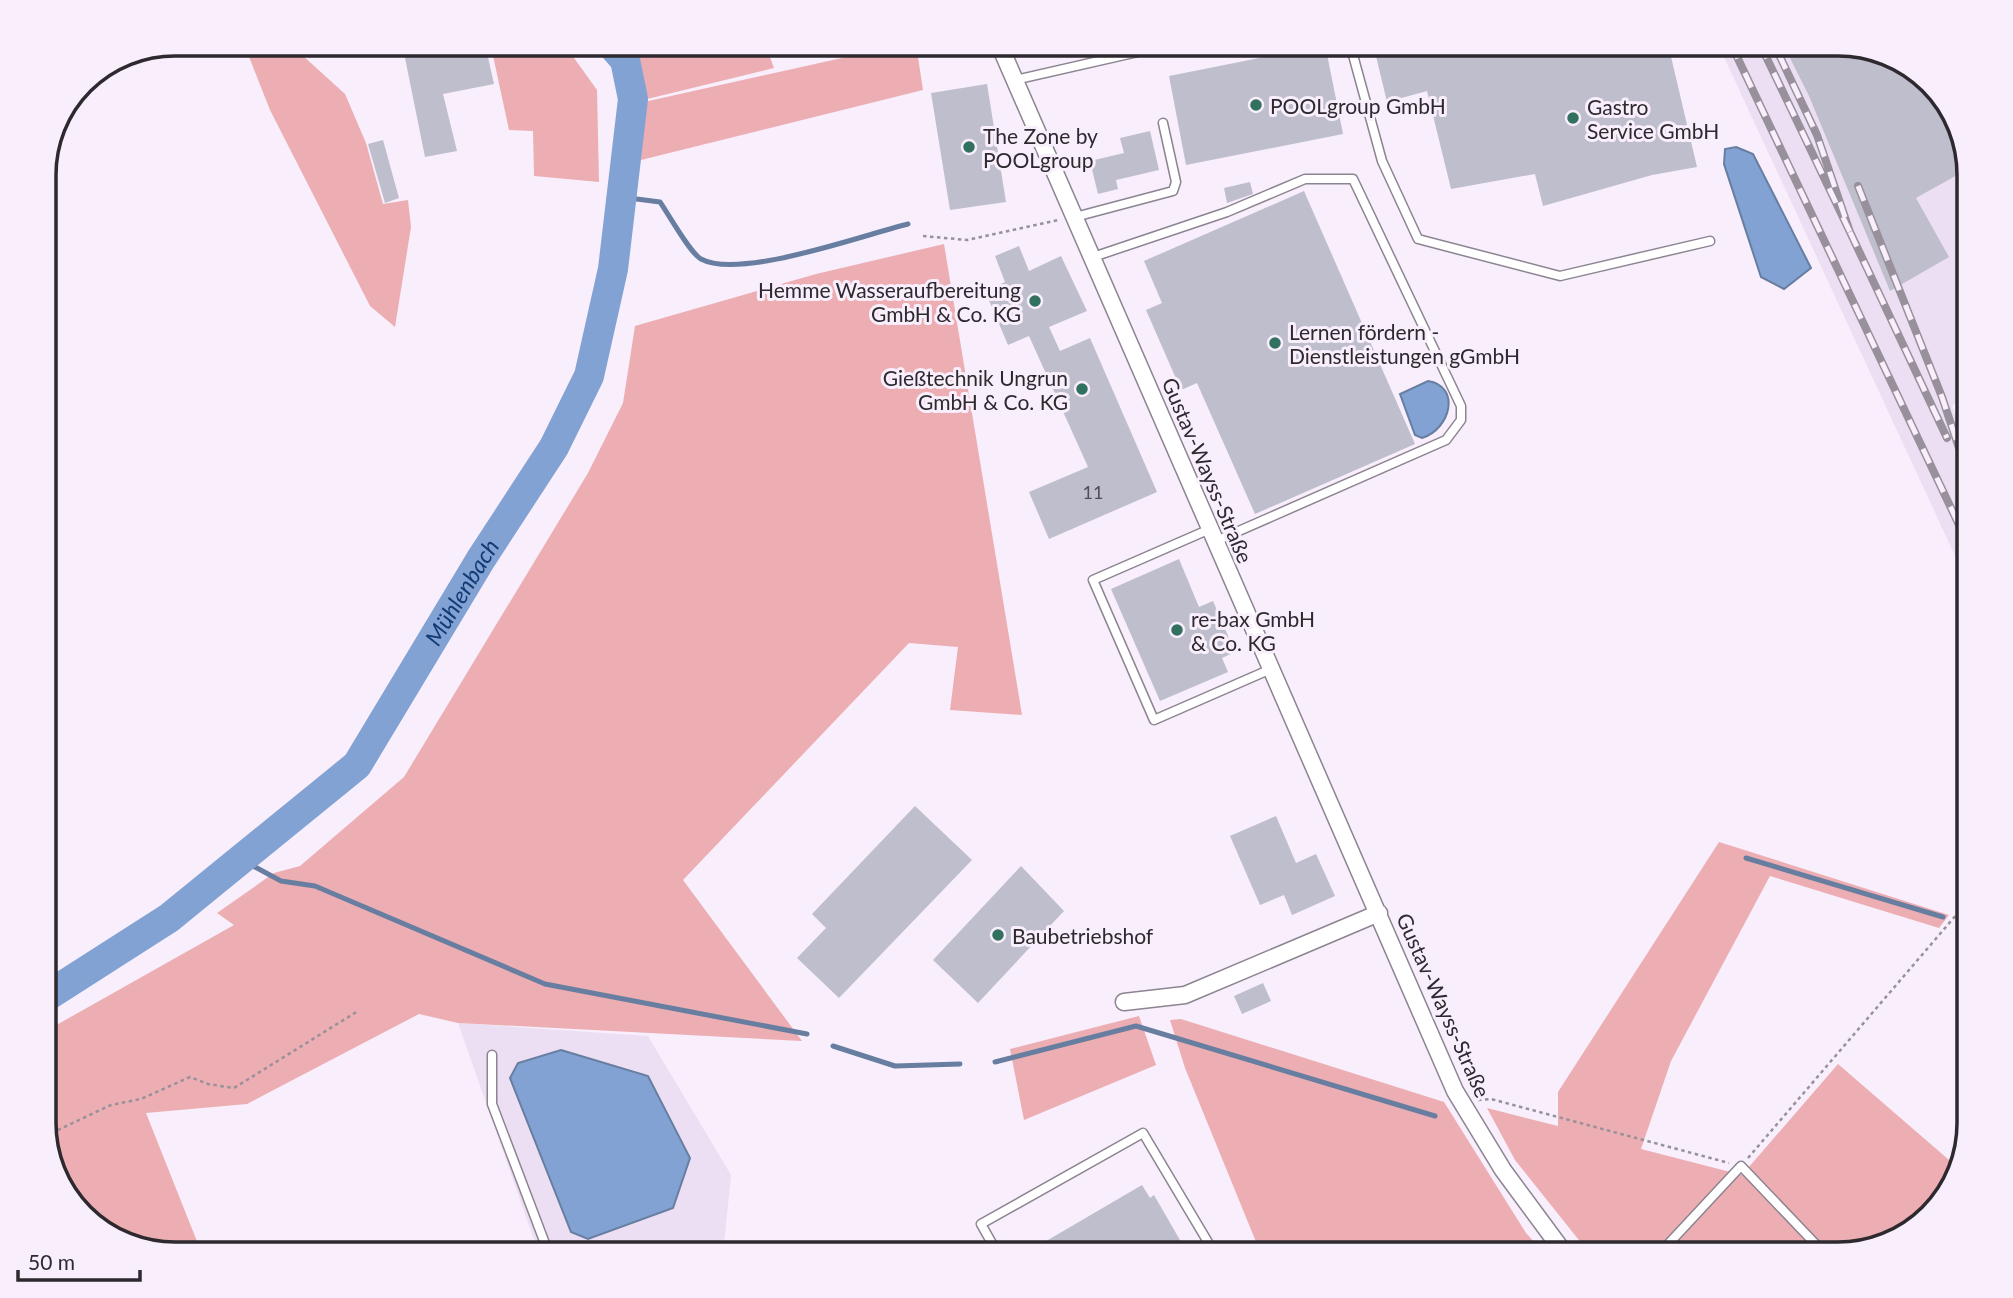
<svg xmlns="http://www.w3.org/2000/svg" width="2013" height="1298" viewBox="0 0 2013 1298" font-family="Lato,sans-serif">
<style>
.built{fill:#eddff3}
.green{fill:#ecaeb2}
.water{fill:#81a2d2;stroke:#687ea1;stroke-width:2}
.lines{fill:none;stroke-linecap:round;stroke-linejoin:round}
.stream{stroke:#687ea1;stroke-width:5}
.river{stroke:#81a2d2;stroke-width:30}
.building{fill:#bfbecd}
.lane-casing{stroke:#8c8490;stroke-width:11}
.street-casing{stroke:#8c8490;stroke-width:19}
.path{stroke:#98919a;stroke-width:2.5;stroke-dasharray:3.5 3.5;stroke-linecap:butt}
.lane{stroke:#fff;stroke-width:8}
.street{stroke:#fff;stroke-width:16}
.rail-casing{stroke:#98919b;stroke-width:8}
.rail{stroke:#f8eefc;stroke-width:5;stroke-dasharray:16;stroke-linecap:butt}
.poi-dot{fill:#32715f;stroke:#f8eefc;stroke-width:2.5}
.labels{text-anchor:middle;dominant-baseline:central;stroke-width:6;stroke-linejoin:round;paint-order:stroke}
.number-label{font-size:18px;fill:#524e56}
.poi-label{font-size:21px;fill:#2d292e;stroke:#f8eefc;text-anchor:start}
.street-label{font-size:21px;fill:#2d292e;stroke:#f8eefc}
.water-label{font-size:23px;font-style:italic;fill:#123b75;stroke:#f8eefc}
.rim{fill:none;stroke:#2d292e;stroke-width:3.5}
</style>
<rect width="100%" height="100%" fill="#f8eefc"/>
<!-- built -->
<path class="built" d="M1718,44H1838L1911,66L1952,110L1969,174V391L1952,406L1969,454V586Z
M458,1023L648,1036L731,1175L723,1254H539Z"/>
<!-- green -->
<path class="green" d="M244,44H290L345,94L366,143L383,204L408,200L411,227L395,327L370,306L270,110Z
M517,44H564L597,90L599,182L534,176L533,131L509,130L492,51Z
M620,44H765L774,68L639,101L627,52Z
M905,44H916L923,90L641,160L644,102Z
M944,244L1022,715L950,710L958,647L909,643L683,880L802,1041L458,1023L419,1014L247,1104L146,1113L202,1254H175L102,1232L61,1189L44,1132V1032L234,925L217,913L274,873L300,866L404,777L588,473L623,403L635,326L816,274Z
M1719,842L1949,915L1939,928L1770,876L1671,1061L1641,1149L1742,1175L1838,1064L1956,1166L1947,1196L1903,1237L1839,1254H1590L1515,1160L1487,1108L1558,1126V1092Z
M1139,1016L1156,1065L1024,1120L1010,1049Z
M1181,1019L1444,1102L1526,1233L1545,1254H1261L1185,1068L1170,1020Z"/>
<!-- water -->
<path class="water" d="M1736,147L1753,154L1811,268L1784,289L1761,277L1724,164L1725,149Z
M1428,381C1461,386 1451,429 1422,438L1415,435L1400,394Z
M561,1050L648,1076L690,1158L673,1208L588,1239L571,1232L510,1078L518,1063Z"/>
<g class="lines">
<!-- stream -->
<path class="stream" d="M621,197L660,202C669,215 690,253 701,259C740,280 863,235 908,224
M1746,858L1943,917
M242,860L281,881L315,886L545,984L807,1034
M1960,924L1969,927
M833,1046L895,1066L960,1064
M995,1062L1136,1026L1435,1116"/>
<!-- river -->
<path class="river" id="s1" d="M44,998L169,918L357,765L481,559L554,447L589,376L613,269L633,99L625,60L611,44"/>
</g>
<!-- building -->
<path class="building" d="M304,44H345L346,46L309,58Z
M445,44H485L494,84L443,94L457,151L425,157L404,53Z
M1283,44H1325L1343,134L1186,165L1169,76L1285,53Z
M1394,44H1405L1407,50L1438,44H1668L1697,167L1652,175L1543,206L1535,174L1451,189L1427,91L1387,102L1376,56L1396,52Z
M1783,44H1838L1911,66L1952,110L1968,169L1916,198L1949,257L1890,291L1809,96Z
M987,84L1006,202L950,210L931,93Z
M1150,131L1159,170L1116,180L1118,189L1098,194L1090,161L1124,153L1120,138Z
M383,140L399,198L385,203L368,144Z
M1250,182L1253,194L1227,203L1224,188Z
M1304,191L1415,444L1255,514L1197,383L1181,390L1146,310L1162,303L1144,261Z
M1019,246L1029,271L1061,256L1087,311L1049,327L1060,351L1090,338L1157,492L1049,539L1029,492L1088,467L1029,336L1008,345L985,291L1005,282L995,256Z
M1179,559L1199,607L1213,601L1235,652L1222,658L1228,672L1160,701L1111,589Z
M915,806L972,860L839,998L797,958L826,928L812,914Z
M1276,816L1296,863L1316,854L1335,896L1292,915L1284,895L1260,905L1230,836Z
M1021,866L1064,911L978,1003L933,960Z
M1263,983L1271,1001L1242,1014L1234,996Z
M1142,1185L1150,1198L1154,1195L1188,1254H1024Z"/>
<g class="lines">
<!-- lane casing -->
<g class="lane-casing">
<path id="lane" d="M1350,44L1382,161L1418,239L1560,276L1710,241
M1015,80L1173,44
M1075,217L1173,191L1176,182L1163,123
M1093,257L1227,212L1305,179H1353L1461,406V420L1446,440L1216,541
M1210,529L1093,580L1154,720L1271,669
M492,1055V1104L549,1254
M998,1254L981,1224L1143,1133L1215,1254
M1659,1254L1741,1166L1825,1254"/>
</g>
<!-- street casing -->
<g class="street-casing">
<path id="street" d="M999,44L1455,1091L1503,1170L1565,1254
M1124,1002L1185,995L1379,913"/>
</g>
<!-- path -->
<path class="path" d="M923,236L967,240L1058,220
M1478,1100L1491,1099L1729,1163
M45,1136L111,1105L141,1099L190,1077L208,1084L234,1088L358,1011
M1748,1158L1969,900"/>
<!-- lane -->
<use href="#lane" class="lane"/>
<!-- street -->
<use href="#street" class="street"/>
<!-- rail casing -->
<g class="rail-casing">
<path id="rail" d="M1731,44L1969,546
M1760,44L1850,232L1817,135L1774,44
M1858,186L1942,397L1969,478
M1850,232L1947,438"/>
</g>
<!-- rail -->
<use href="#rail" class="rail"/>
</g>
<!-- markers -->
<g class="poi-dot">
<circle cx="1256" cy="105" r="7"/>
<circle cx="1573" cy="118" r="7"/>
<circle cx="969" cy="147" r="7"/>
<circle cx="1035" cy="301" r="7"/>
<circle cx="1275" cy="343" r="7"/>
<circle cx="1082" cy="389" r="7"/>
<circle cx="1177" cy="630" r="7"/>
<circle cx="998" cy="935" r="7"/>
</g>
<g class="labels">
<!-- number labels -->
<g class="number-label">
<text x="1093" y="492">11</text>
</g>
<!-- poi labels -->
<g class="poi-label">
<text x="1270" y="105">POOLgroup GmbH</text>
<text x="1587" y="106">Gastro<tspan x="1587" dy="24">Service GmbH</tspan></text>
<text x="983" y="135">The Zone by<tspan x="983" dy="24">POOLgroup</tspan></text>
<text x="1021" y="289" text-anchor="end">Hemme Wasseraufbereitung<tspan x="1021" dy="24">GmbH &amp; Co. KG</tspan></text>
<text x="1289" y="331">Lernen fördern -<tspan x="1289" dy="24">Dienstleistungen gGmbH</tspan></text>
<text x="1068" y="377" text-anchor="end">Gießtechnik Ungrun<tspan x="1068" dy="24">GmbH &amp; Co. KG</tspan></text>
<text x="1191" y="618">re-bax GmbH<tspan x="1191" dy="24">&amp; Co. KG</tspan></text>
<text x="1012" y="935">Baubetriebshof</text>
</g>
<!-- street labels -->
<g class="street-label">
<text transform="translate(1208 470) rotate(67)">Gustav-Wayss-Straße</text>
<text transform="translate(1444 1005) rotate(66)">Gustav-Wayss-Straße</text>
</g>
<!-- water labels -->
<g class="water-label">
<text stroke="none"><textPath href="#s1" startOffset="593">Mühlenbach</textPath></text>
</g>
</g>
<!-- crop -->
<path d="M0 0H2013V1298H0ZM175 56H1838A119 119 0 0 1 1957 175V1123A119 119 0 0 1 1838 1242H175A119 119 0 0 1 56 1123V175A119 119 0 0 1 175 56Z" fill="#f8eefc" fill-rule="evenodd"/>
<path class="rim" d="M175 56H1838A119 119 0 0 1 1957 175V1123A119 119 0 0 1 1838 1242H175A119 119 0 0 1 56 1123V175A119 119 0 0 1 175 56Z"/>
<!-- scale -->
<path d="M18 1270v10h122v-10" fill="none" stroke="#2d292e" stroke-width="3.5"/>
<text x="28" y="1270" font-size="21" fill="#2d292e" stroke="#f8eefc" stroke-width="5" paint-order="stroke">50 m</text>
</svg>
